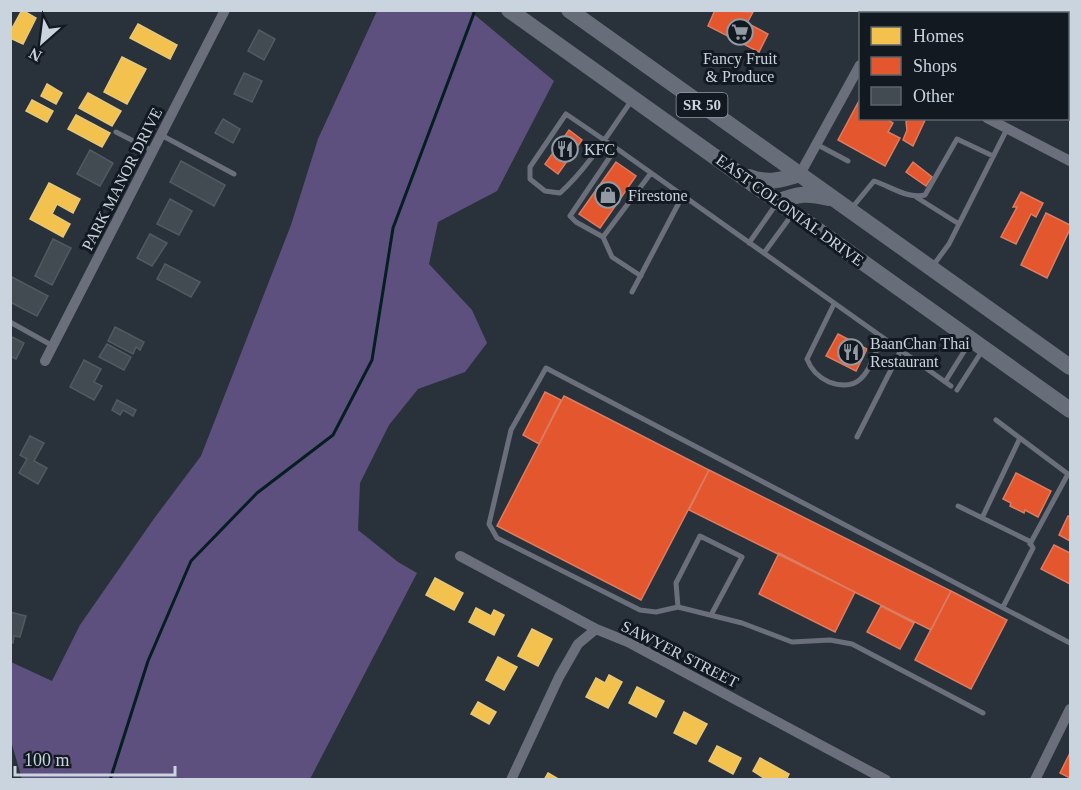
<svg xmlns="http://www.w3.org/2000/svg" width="1081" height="790" viewBox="0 0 1081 790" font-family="'Times New Roman',serif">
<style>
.forest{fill:#5d507e}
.homes{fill:#f2c14e;stroke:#e6c779;stroke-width:1.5}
.shops{fill:#e4572e;stroke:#dc7c63;stroke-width:1.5}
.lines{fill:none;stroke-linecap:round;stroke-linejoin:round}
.stream{stroke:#051e21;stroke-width:3}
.building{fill:#424b52;stroke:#515a61;stroke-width:1.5}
.service{stroke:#6b6f7c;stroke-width:5}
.minor{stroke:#6b6f7c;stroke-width:10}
.trunk{stroke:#686d7a;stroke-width:16}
.labels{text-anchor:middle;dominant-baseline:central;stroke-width:6;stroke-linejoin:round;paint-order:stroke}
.shield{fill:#121920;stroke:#939ca5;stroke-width:1.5}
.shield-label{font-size:15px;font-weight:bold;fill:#cad4de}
.poi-label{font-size:16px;fill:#cad4de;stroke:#121920;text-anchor:start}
.street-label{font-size:16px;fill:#cad4de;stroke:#121920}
</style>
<rect width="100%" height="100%" fill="#29323b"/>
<!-- forest -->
<path class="forest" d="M470,11L554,81L497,191L438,222L429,264L472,310L487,343L465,372L418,389L389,425L360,483L358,530L398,562L417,573L310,779H22L11,741V662L52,681L80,625L153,520L201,456L291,225L318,139L377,11Z"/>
<!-- homes -->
<path class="homes" d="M22,10L36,18L23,44L10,38V32Z
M919,10H932L931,14H918Z
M1047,10H1064L1062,14H1053Z
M138,24L177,45L170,59L130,38Z
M122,57L146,69L127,104L104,92Z
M47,84L62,93L56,104L41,96Z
M88,93L121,111L112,126L79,108Z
M32,100L53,111L47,122L26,111Z
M76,115L110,133L102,147L68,129Z
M49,183L80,199L73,213L57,204L52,214L70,224L63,237L30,219Z
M435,578L463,593L454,610L426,595Z
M476,608L491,616L494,610L504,615L494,635L469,622Z
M532,629L552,639L538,666L518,656Z
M498,657L517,667L504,690L486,680Z
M609,675L622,682L608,708L586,697L596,678L605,683Z
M637,687L664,701L656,717L629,703Z
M478,702L496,712L489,724L471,714Z
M684,712L707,724L696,744L674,733Z
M717,746L741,758L733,774L709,761Z
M760,758L789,774L786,780H767L753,771Z
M548,773L560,780H544Z"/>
<!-- shops -->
<path class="shops" d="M715,10L753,12L747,23L768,34L759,52L708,26Z
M860,99V118H885L893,123L888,132L900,138L885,166L838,140Z
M908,118H926L913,146L903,140L907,130L906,122Z
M569,130L582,140L558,174L545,164Z
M616,162L636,176L600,228L579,214Z
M913,162L932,177L926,186L906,172Z
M1021,192L1043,203L1036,217L1031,214L1016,244L1001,237L1017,207H1013Z
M1046,213L1070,225V229L1047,278L1021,265Z
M838,334L867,349L856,371L826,356Z
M545,392L561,400L539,444L523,435Z
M564,396L709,470L641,600L497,526Z
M709,470L951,591L931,630L689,510Z
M1016,473L1051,491L1038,517L1025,510L1024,513L1010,506L1011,503L1003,499Z
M1068,516L1070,517V541L1059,535Z
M1054,545L1070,553V584L1041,569Z
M779,553L855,592L835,632L759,594Z
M951,591L1007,620L971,689L915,660Z
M881,606L914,623L900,649L867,632Z
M1070,753V778L1060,773Z"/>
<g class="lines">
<!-- stream -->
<path class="stream" d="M110,780L148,661L191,561L257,493L333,435L372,360L393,228L474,13"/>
</g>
<!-- building -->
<path class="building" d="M259,30L275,39L264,60L248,51Z
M244,73L262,81L252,102L234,94Z
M223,119L240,129L233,143L215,133Z
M90,150L113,163L100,186L77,174Z
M181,161L225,185L214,206L170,182Z
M170,199L192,211L179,235L157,224Z
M150,234L167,243L152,266L137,258Z
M53,239L71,248L52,285L35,276Z
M165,264L200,282L191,297L157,279Z
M10,276L48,296L37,316L10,302Z
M115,327L144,342L140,350L136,347L133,354L108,341Z
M10,336L24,343L16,359L10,356Z
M107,344L131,357L124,370L99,357Z
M84,360L101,369L94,382L102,386L94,400L70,387Z
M117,400L136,410L133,416L123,410L120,415L112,410Z
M30,436L44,443L34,461L47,468L38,484L19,473L27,459L20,455Z
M10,612L26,616L20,637L14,636L13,643L10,642Z"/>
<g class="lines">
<!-- service -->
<path class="service" d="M632,100C610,131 588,168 560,193L545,191L530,179V167L566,114L616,148L951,386
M116,132L153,151
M161,135L234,174
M816,144L848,161
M616,148L570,216L576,222L603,237L651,173
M916,197L959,224L949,244L932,267
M851,209L874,181C892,187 907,199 925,195L957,139L993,156
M959,224L1007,129
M603,237L612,257L641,276
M749,243L777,203
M764,253L791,216
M632,292L683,195
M834,304L807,359C811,370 818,377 829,382C865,395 869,365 882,339
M10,322L53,346
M945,382L970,342
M957,390L982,351
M996,420L1068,474L1030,544
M857,437L900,352
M958,506L1029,541L1033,548L1003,607
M982,518L1020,438
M678,607L676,583L700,536L742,557L711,615
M983,713L852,644L830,640L792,642L742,623L678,607L656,612L640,610L497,538L489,524L511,430L546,368L1070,643"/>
<!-- minor -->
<path class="minor" d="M887,14L889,10
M987,118L1070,161
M800,174L860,65
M45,361L225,10
M460,556L596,629L628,642L886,780
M511,780L559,677L578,644L596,629
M1035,780L1070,709"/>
<!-- trunk -->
<path class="trunk" d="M509,10L1070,410
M569,10L1070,367
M749,177C767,184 782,180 800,174
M778,202C798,193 808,193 829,198"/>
</g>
<!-- icons -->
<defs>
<g id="supermarket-ring" transform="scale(1.35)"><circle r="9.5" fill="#121920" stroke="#929ba5" stroke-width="1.5"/><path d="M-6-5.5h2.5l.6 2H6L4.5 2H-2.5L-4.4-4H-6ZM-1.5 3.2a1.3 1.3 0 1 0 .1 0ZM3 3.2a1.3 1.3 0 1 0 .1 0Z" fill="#929ba5"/></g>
<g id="restaurant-ring" transform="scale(1.35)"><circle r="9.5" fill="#121920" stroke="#929ba5" stroke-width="1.5"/><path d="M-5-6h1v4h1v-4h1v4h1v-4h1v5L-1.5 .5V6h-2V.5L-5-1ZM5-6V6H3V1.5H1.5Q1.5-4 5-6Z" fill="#929ba5"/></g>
<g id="shop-ring" transform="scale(1.35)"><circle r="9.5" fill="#121920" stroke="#929ba5" stroke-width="1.5"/><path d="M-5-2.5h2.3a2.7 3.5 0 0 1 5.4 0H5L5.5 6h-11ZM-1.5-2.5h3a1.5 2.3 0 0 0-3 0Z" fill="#929ba5"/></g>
</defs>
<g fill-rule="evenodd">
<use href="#supermarket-ring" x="740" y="32"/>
<use href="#restaurant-ring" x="565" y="149"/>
<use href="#shop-ring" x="608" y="195"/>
<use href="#restaurant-ring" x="851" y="352"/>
</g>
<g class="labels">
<!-- shield labels -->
<rect class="shield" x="676.5" y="93" width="51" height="24" rx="4.5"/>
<g class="shield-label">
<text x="702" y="105">SR 50</text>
</g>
<!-- poi labels -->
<g class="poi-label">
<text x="740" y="58" text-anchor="middle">Fancy Fruit<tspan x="740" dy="18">&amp; Produce</tspan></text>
<text x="584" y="149">KFC</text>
<text x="628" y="195">Firestone</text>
<text x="870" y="343">BaanChan Thai<tspan x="870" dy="18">Restaurant</tspan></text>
</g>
<!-- street labels -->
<g class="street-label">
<text transform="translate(122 179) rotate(-63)">PARK MANOR DRIVE</text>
<text transform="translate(790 210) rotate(36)">EAST COLONIAL DRIVE</text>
<text transform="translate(680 654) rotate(27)">SAWYER STREET</text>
</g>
</g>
<!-- border -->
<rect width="1081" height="790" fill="none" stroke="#cad4de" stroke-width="24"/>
<!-- legend -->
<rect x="859" y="12" width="210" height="108" fill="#121920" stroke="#5c646c" stroke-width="1.5"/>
<rect x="871" y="27" width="30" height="18" fill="#f2c14e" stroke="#5c646c" stroke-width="1.5"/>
<text x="913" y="42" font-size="18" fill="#cad4de">Homes</text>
<rect x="871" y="57" width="30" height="18" fill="#e4572e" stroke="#5c646c" stroke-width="1.5"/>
<text x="913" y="72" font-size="18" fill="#cad4de">Shops</text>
<rect x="871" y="87" width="30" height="18" fill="#424b52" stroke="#5c646c" stroke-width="1.5"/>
<text x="913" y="102" font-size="18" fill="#cad4de">Other</text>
<!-- north arrow -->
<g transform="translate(42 42) rotate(208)" stroke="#121920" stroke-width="4.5" paint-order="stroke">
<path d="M0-4.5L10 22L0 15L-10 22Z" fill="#cad4de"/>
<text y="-9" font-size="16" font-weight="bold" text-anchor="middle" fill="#cad4de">N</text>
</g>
<!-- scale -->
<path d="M15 766v9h160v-9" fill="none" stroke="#cad4de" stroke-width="3"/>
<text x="24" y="766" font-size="18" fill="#cad4de" stroke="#121920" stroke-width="4.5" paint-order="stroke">100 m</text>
</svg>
